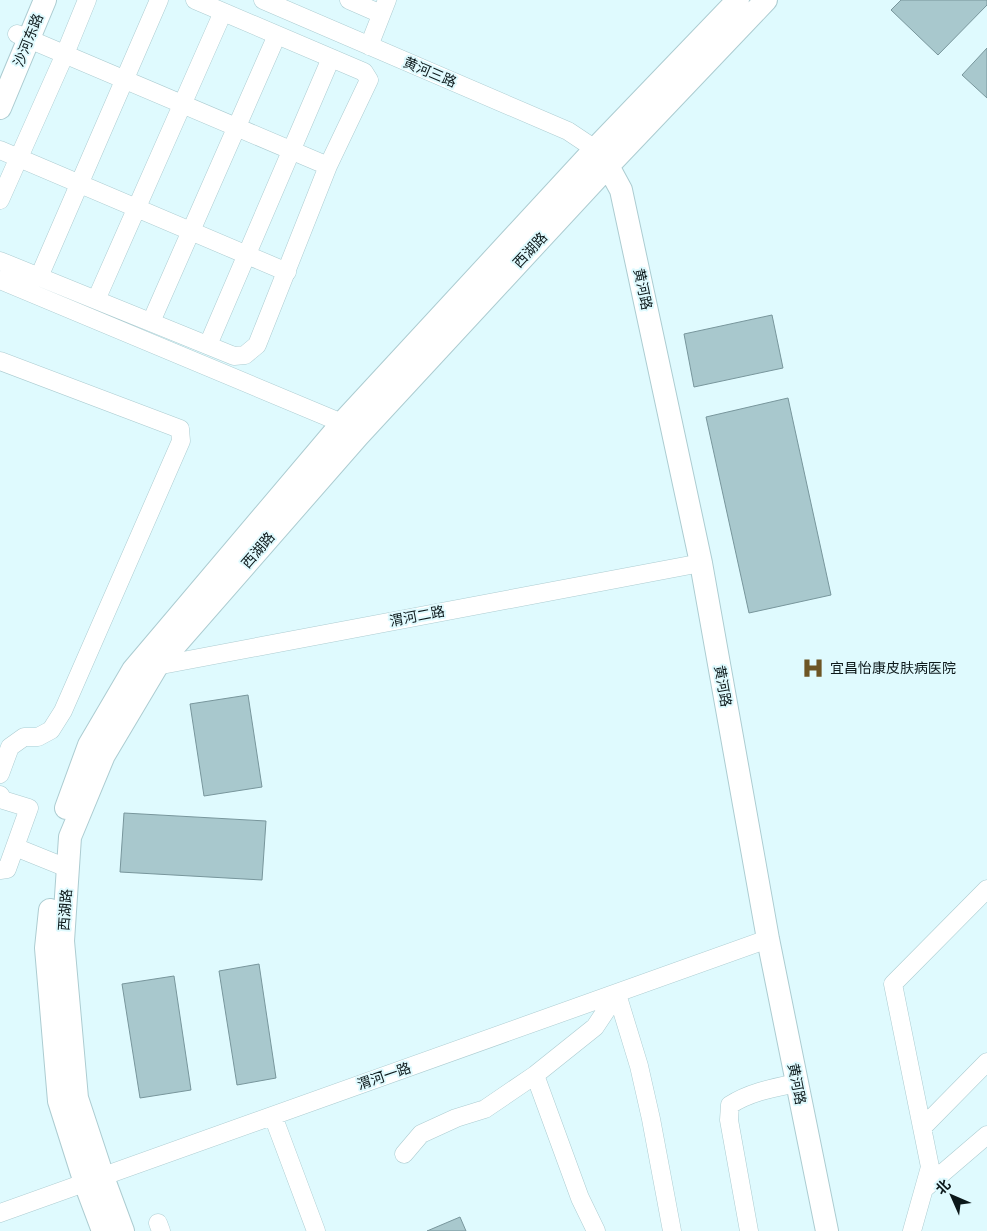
<svg xmlns="http://www.w3.org/2000/svg" width="987" height="1231" viewBox="0 0 987 1231" font-family="'DejaVu Sans','Noto Sans SC',sans-serif">
<style>
.building{fill:#a8c8cd;stroke:#78969c}
.lines{fill:none;stroke-linecap:round;stroke-linejoin:round}
.minor-casing{stroke:#acccd1;stroke-width:19}
.major-casing{stroke:#acccd1;stroke-width:24}
.minor{stroke:#fff;stroke-width:18}
.major{stroke:#fff;stroke-width:22}
.labels{text-anchor:middle;dominant-baseline:central;stroke-width:4;stroke-linejoin:round;paint-order:stroke}
.street-label{font-size:14px;fill:#0c181a;stroke:#dffafe}
.poi-label{font-size:14px;fill:#0c181a;stroke:#dffafe;text-anchor:start}
</style>
<rect width="100%" height="100%" fill="#dffafe"/>
<!-- building -->
<path class="building" d="M901,0H987V5L938,55L891,10Z
M987,48V98L962,75Z
M772,315L783,368L694,387L684,334Z
M788,398L831,595L749,613L706,417Z
M248,695L262,787L204,796L190,704Z
M124,813L266,821L262,880L120,872Z
M259,964L276,1078L237,1085L219,971Z
M174,976L191,1090L140,1098L122,984Z
M460,1217L466,1231H427Z"/>
<g class="lines">
<!-- minor casing -->
<g class="minor-casing">
<path id="minor" d="M263,0L568,131L595,149
M349,0L381,14
M17,34L328,166
M369,46L387,0
M0,150L287,272
M0,200L65,54L87,0
M0,261L234,356L245,355L257,345L328,166L369,80L364,72L195,0
M39,277L159,0
M0,280L342,423
M96,300L223,12
M151,322L277,35
M208,345L331,58
M0,361L180,429L181,441L63,711L51,730L38,737H24L10,747L0,774
M151,667L701,563
M0,795L3,800L29,808L7,869L0,870
M15,847L67,868
M617,994L639,1066L651,1119L672,1231
M535,1075L580,1198L596,1231
M273,1116L316,1231
M922,1128L987,1062
M404,1154L421,1134L456,1118L485,1109L535,1075L595,1027L617,994
M924,1189L987,1135
M0,1213L768,939
M158,1223L161,1231
M749,1231L729,1120L730,1105C750,1092 773,1088 797,1083
M912,1231L930,1167L893,984L987,889"/>
</g>
<!-- major casing -->
<g class="major-casing">
<path id="major" d="M0,108L45,0
M600,156L608,166L621,190L701,563L768,939L827,1231
M66,808L89,745L133,670L342,423L595,149L738,0
M50,910L46,948L59,1101L85,1183L103,1231
M123,1231L103,1177L77,1098L63,941L70,837L104,755L157,666L358,436L608,166L766,0"/>
</g>
<!-- minor -->
<use href="#minor" class="minor"/>
<!-- major -->
<use href="#major" class="major"/>
</g>
<!-- icons -->
<defs>
<g id="hospital-bare" transform="scale(1.725)"><path d="M-5-5h3v3.5h4V-5h3V5h-3V1.5h-4V5h-3Z" fill="#6d5525" stroke="#dffafe" stroke-width="2.5" paint-order="stroke"/></g>
</defs>
<g fill-rule="evenodd">
<use href="#hospital-bare" x="813" y="668"/>
</g>
<g class="labels">
<!-- street labels -->
<g class="street-label">
<text transform="translate(28 40) rotate(-68)">沙河东路</text>
<text transform="translate(430 72) rotate(23)">黄河三路</text>
<text transform="translate(530 250) rotate(-47)">西湖路</text>
<text transform="translate(643 289) rotate(78)">黄河路</text>
<text transform="translate(258 550) rotate(-49)">西湖路</text>
<text transform="translate(417 616) rotate(-11)">渭河二路</text>
<text transform="translate(723 686) rotate(80)">黄河路</text>
<text transform="translate(65 910) rotate(-86)">西湖路</text>
<text transform="translate(384 1076) rotate(-19)">渭河一路</text>
<text transform="translate(797 1084) rotate(79)">黄河路</text>
</g>
<!-- poi labels -->
<g class="poi-label">
<text x="830" y="668">宜昌怡康皮肤病医院</text>
</g>
</g>
<!-- north arrow -->
<g transform="translate(952 1196) rotate(315)" stroke="#dffafe" stroke-width="4" paint-order="stroke">
<path d="M0-4L9 19L0 12L-9 19Z" fill="#0c181a"/>
<text y="-8" font-size="14" font-weight="bold" text-anchor="middle" fill="#0c181a">北</text>
</g>
</svg>
